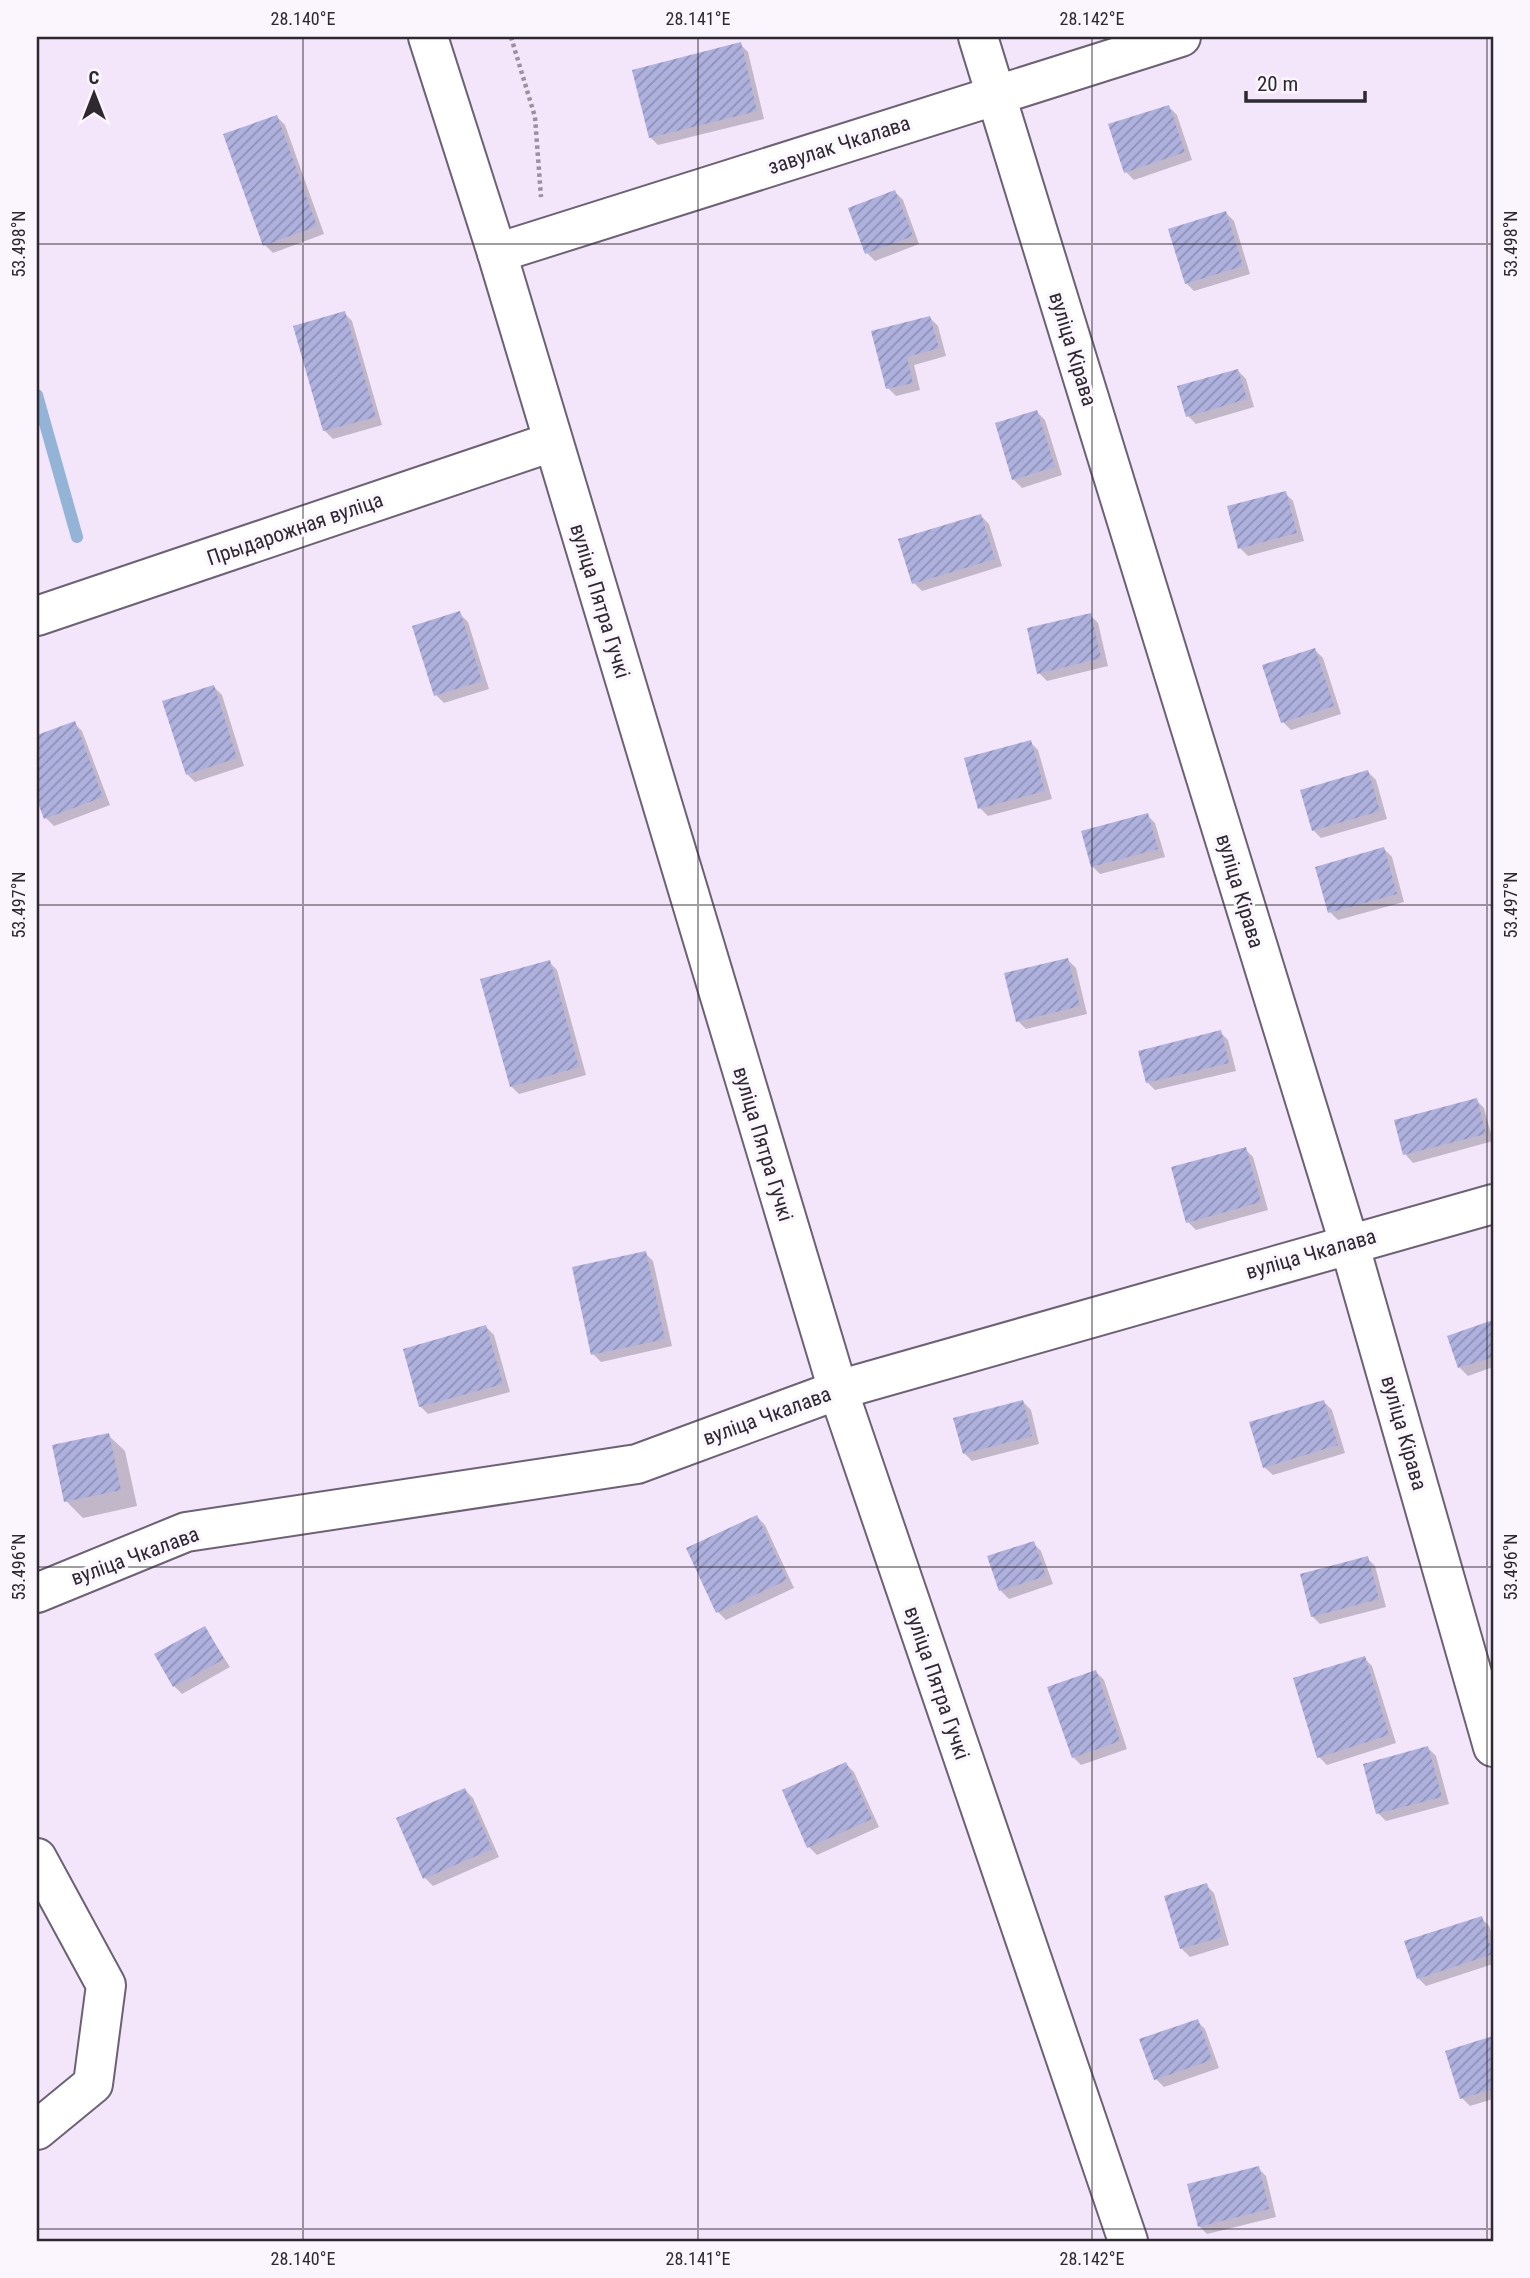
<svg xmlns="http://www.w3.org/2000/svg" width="1530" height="2278" viewBox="0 0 1530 2278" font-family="'Roboto Condensed',sans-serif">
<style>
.shadow{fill:#0003}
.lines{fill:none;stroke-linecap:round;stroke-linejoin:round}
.stream{stroke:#93b4d7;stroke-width:12}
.building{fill:url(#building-hatch)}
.minor-casing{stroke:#6d6174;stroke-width:42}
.tertiary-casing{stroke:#6d6174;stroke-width:42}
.path{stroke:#9a909f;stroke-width:4.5;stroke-dasharray:3.5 3.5;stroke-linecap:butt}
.minor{stroke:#fff;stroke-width:38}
.tertiary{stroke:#fff;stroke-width:38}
.ticks{fill:none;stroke:#2e2931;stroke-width:2;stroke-opacity:0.45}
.labels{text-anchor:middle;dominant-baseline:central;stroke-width:6;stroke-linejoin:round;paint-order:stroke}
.street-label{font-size:21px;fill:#2e2931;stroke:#fbf5fe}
.neatline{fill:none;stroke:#2e2931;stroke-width:2.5}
.ticks-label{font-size:18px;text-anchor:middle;fill:#2e2931}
</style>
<defs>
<pattern id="building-hatch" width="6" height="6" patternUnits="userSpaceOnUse" patternTransform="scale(1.75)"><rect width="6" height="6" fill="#aeb1dd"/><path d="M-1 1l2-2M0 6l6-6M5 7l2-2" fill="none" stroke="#8e90b4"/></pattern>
</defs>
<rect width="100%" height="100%" fill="#f3e5fa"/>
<!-- shadow -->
<path class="shadow" d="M740,44L748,52L764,119L658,145L650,137Z
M1169,107L1177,115L1192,160L1134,180L1126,172Z
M277,117L285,125L324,234L273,253L265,245Z
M895,192L903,200L919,244L875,261L867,253Z
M1226,213L1234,221L1250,274L1194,291L1186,283Z
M344,313L352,321L382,425L333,439L325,431L295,327Z
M930,318L938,326L946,356L914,365L920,390L896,396L888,388Z
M1238,371L1246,379L1254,407L1196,424L1188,416Z
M1037,412L1045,420L1062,475L1022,488L1014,480Z
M1285,493L1293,501L1304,541L1248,556L1240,548Z
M981,516L989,524L1002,566L922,591L914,583Z
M459,613L468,622L489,689L444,703L436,695Z
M1090,615L1098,623L1108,666L1047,681L1039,673Z
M1315,650L1323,658L1341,714L1291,730L1283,722Z
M214,687L222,695L244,766L195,782L187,774Z
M74,723L82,731L110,805L54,826L46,818L37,795V737Z
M1030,742L1038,750L1052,799L988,816L980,808Z
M1368,772L1376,780L1387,819L1321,838L1313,830Z
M1147,815L1155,823L1165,857L1100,874L1092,866Z
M1384,849L1392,857L1404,902L1338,920L1330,912Z
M1067,959L1076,968L1087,1014L1026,1029L1018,1021Z
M549,962L557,970L586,1075L519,1094L511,1086Z
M1220,1032L1228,1040L1236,1071L1155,1090L1147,1082Z
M1476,1100L1484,1108L1493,1141L1413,1163L1405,1154Z
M1245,1149L1253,1157L1268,1210L1196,1230L1188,1222Z
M645,1253L653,1261L672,1346L601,1362L593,1354Z
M1493,1322V1367L1468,1376L1460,1368L1449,1337Z
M486,1327L494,1335L510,1392L428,1414L420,1406Z
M1023,1402L1031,1410L1039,1444L972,1461L964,1453Z
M1324,1402L1332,1410L1345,1453L1273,1475L1264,1467Z
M108,1435L125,1451L137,1506L83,1518L66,1501Z
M757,1517L765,1525L794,1588L726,1620L718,1612L689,1549Z
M1033,1543L1041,1551L1053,1584L1009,1599L1001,1591L989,1557Z
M1367,1558L1375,1566L1386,1607L1320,1624L1312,1616Z
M205,1628L230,1667L182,1694L174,1686Z
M1364,1658L1372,1666L1396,1743L1327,1765L1319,1757Z
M1096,1672L1104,1680L1127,1749L1081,1765L1073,1757Z
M1428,1748L1436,1756L1449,1804L1386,1821L1378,1813Z
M846,1764L854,1772L879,1827L817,1855L809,1847Z
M465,1790L473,1798L499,1857L433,1886L425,1878L398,1819Z
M1206,1885L1214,1893L1229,1945L1190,1957L1182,1949Z
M1481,1918L1489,1926L1493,1937V1964L1426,1986L1418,1978Z
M1197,2021L1205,2029L1219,2068L1164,2087L1156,2079Z
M1493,2038V2099L1470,2106L1462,2098L1447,2052Z
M1258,2168L1266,2176L1276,2217L1207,2234L1199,2226Z"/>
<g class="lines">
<!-- stream -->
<path class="stream" d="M37,395L77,537"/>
</g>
<!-- building -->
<path class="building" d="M741,42L757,111L649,138L632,70Z
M1169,105L1185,152L1124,173L1108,124Z
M277,115L317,226L263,246L223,134Z
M895,190L913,236L865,254L848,208Z
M1226,211L1243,266L1185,284L1168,229Z
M345,311L376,417L323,431L293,326Z
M930,316L939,348L907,357L913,383L886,389L871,331Z
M1238,369L1247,399L1186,417L1177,386Z
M1037,410L1055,467L1012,480L995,423Z
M1286,491L1297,533L1238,549L1227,506Z
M981,514L995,559L912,584L898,539Z
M460,611L482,681L434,696L412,626Z
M1091,613L1101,658L1037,674L1027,628Z
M1315,648L1334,706L1281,723L1262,665Z
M214,685L237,758L186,775L162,701Z
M75,721L103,797L44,819L37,800V735Z
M1031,740L1045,791L978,809L964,758Z
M1368,770L1380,811L1312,831L1300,790Z
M1148,813L1158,849L1091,867L1081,831Z
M1384,847L1397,894L1328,913L1315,867Z
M1068,958L1080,1006L1016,1022L1004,973Z
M550,960L579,1067L510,1087L480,979Z
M1221,1030L1229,1063L1146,1083L1138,1051Z
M1477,1098L1486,1134L1403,1155L1394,1120Z
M1246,1147L1261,1202L1186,1223L1171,1167Z
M646,1251L665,1339L591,1355L572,1267Z
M1493,1320V1357L1458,1368L1447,1336Z
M486,1325L503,1384L419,1407L403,1349Z
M1023,1400L1032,1436L963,1454L953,1418Z
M1324,1400L1338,1445L1263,1468L1249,1422Z
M109,1433L121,1490L64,1502L52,1445Z
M757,1515L787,1580L716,1613L686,1548Z
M1034,1541L1046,1576L999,1591L987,1556Z
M1368,1556L1379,1599L1311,1617L1300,1574Z
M205,1626L224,1659L173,1687L154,1654Z
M1365,1656L1389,1735L1317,1758L1293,1678Z
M1096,1670L1120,1741L1072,1758L1047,1687Z
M1428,1746L1442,1797L1376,1814L1363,1764Z
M846,1762L872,1819L807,1848L782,1790Z
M465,1788L492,1849L423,1879L396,1818Z
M1207,1883L1222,1937L1180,1949L1164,1896Z
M1482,1916L1493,1954L1417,1979L1404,1941Z
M1198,2019L1212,2060L1154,2080L1139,2039Z
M1493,2036V2089L1460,2099L1445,2051Z
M1259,2166L1269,2209L1198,2227L1187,2184Z"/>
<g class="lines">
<!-- minor casing -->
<g class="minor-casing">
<path id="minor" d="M978,37L1349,1243L1493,1747
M497,253L1181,37
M37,616L552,442
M37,1593L186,1532L637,1464L838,1390L1493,1204
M37,1858L106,1985L93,2084L37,2130"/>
</g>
<!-- tertiary casing -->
<g class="tertiary-casing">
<path id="tertiary" d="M428,37L497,253L838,1390L1128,2241"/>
</g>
<!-- path -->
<path class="path" d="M511,37L535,117L541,197"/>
<!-- minor -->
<use href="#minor" class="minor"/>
<!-- tertiary -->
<use href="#tertiary" class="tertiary"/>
</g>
<!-- ticks -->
<path class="ticks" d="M303,37V2241M698,37V2241M1092,37V2241M1487,37V2241M37,244H1493M37,905H1493M37,1567H1493M37,2229H1493"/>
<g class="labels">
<!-- street labels -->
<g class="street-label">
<text transform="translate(839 145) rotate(-18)">завулак Чкалава</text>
<text transform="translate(1073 349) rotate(73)">вуліца Кірава</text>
<text transform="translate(295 529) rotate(-19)">Прыдарожная вуліца</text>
<text transform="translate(600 601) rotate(73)">вуліца Пятра Гучкі</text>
<text transform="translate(1240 891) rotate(73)">вуліца Кірава</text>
<text transform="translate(763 1144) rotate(73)">вуліца Пятра Гучкі</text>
<text transform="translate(1311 1254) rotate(-16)">вуліца Чкалава</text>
<text transform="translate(767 1416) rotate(-20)">вуліца Чкалава</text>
<text transform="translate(1404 1433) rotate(74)">вуліца Кірава</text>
<text transform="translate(135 1556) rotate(-20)">вуліца Чкалава</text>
<text transform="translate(937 1683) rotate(71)">вуліца Пятра Гучкі</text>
</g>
</g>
<!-- border -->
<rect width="1530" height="2278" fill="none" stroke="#fbf5fe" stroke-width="77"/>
<!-- north arrow -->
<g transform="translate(94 94)" stroke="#fbf5fe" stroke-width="5" paint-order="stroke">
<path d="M0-5L12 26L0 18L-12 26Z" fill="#2e2931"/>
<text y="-10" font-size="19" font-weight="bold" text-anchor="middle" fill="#2e2931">С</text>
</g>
<!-- scale -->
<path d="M1246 91v10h119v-10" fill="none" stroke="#2e2931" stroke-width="3.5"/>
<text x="1257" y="91" font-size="21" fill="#2e2931" stroke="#fbf5fe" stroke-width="5" paint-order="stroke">20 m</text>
<rect x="38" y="38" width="1454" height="2202" class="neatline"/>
<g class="ticks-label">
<text x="303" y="25">28.140°E</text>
<text x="698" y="25">28.141°E</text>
<text x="1092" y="25">28.142°E</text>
<text transform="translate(19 244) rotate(-90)" y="6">53.498°N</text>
<text transform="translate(1511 244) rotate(-90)" y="6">53.498°N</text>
<text transform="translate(19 905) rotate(-90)" y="6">53.497°N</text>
<text transform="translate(1511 905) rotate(-90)" y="6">53.497°N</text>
<text transform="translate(19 1567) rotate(-90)" y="6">53.496°N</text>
<text transform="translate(1511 1567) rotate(-90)" y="6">53.496°N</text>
<text x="303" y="2265">28.140°E</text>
<text x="698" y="2265">28.141°E</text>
<text x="1092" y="2265">28.142°E</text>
</g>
</svg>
